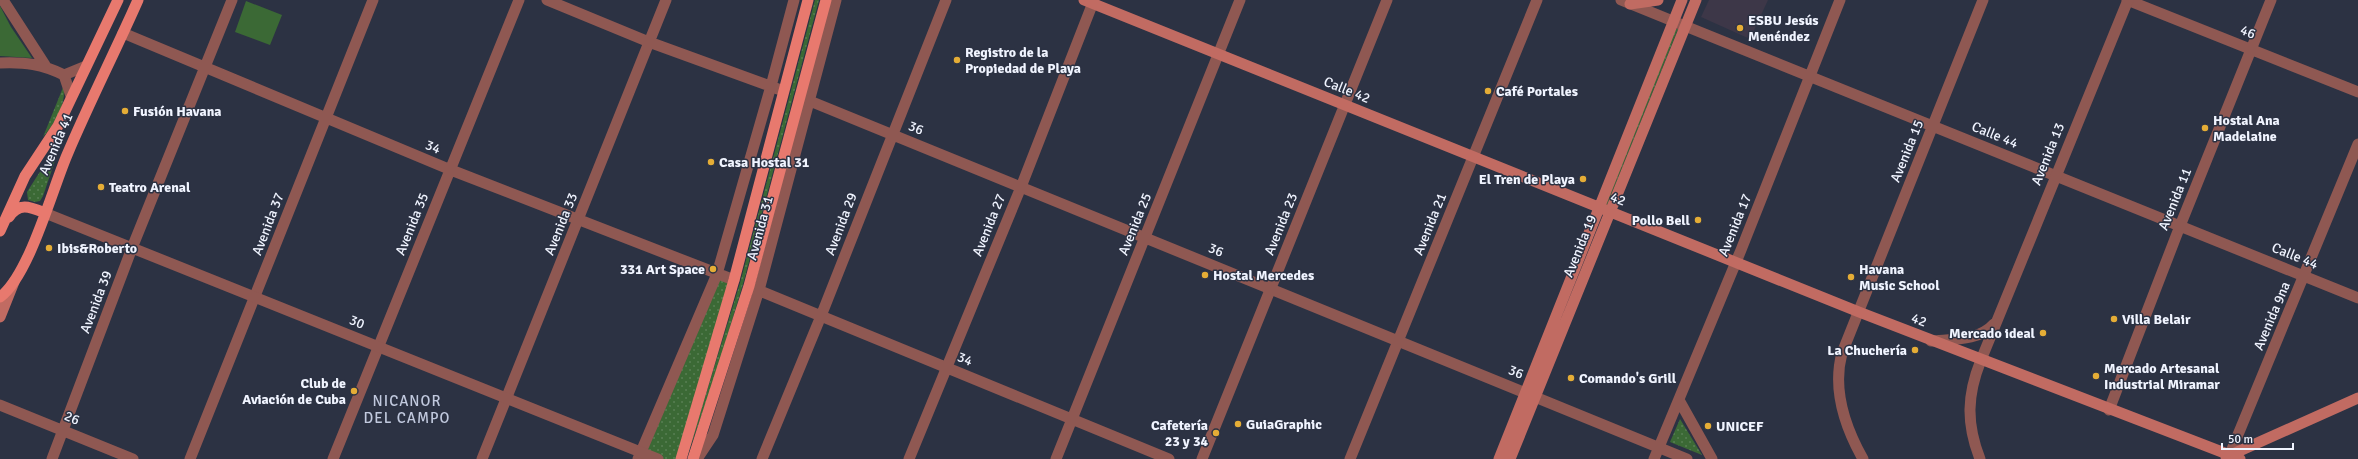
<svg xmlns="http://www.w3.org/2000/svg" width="2358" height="459" viewBox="0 0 2358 459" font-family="Signika,sans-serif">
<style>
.education{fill:#3d3748}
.grass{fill:url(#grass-dots)}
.park{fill:#3b6935}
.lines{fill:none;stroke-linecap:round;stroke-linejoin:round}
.minor{stroke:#8f5852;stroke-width:11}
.tertiary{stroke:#8f5852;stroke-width:11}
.secondary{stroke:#c16b62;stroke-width:11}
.primary{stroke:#e8796e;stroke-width:11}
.poi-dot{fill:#e5ad36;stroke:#2c3243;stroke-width:1.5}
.labels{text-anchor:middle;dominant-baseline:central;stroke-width:3;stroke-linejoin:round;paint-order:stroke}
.poi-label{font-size:14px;font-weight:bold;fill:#f0f4ff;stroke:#2c3243;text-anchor:start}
.street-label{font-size:14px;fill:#f0f4ff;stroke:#2c3243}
.neighbourhood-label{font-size:15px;letter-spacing:1px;fill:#c1c9de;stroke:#2c3243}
</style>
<defs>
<pattern id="grass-dots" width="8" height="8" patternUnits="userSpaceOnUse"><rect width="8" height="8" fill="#3b6935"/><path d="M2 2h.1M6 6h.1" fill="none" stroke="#587f53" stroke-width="1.8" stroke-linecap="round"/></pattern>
</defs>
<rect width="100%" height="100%" fill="#2c3243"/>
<!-- education -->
<path class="education" d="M1709,0H1768L1750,39L1701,17Z"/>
<!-- grass -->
<path class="grass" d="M815,0H819L743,284L713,383L686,459L740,283Z
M1676,29H1678L1607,205L1605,204Z
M64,85C66,105 56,122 43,137Z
M64,134L43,196L40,201L35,202L28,200L27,192Z
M715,277L734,280L681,459H658L641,452Z
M1680,419L1702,455L1670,442Z"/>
<!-- park -->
<path class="park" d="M246,1L282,15L270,45L235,32Z
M0,6L11,27L32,58L0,56Z"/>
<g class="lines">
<!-- minor -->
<path class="minor" d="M3,0L45,65
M547,0L649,42L778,89
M2127,0L2358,92
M1685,26L2358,298
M123,33L451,170L734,280
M0,63C25,62 42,64 64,75L71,96
M64,75L86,66
M800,97L1687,459
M753,288L1169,459
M1679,400L1712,459
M0,405L133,459
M2109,410L2180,226L2271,0
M2230,454L2358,144
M52,459L132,248L232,0
M190,459L373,0
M333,459L519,0
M482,459L666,0
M638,459L717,274L771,86L794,0
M697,459L713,435L759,290L836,0
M762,459L821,316L946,0
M909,459L1021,187L1094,0
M1056,459L1240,0
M1202,459L1387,0
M1350,459L1537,0
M1654,459L1741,250L1840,0
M1863,459C1845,427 1832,390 1842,353L1983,0
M1980,459C1966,423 1967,395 1981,360"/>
<!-- tertiary -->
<path class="tertiary" d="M1621,0L1685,26
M45,213L658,459
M1931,341C1953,339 1979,341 1994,324
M1981,360L2128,0"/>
<!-- secondary -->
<path class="secondary" d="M1084,0L1859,312L2240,459
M1630,4L1658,0
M0,317L14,282
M2226,457L2358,398
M1499,459L1682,0
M1510,459L1696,0"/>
<!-- primary -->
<path class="primary" d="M9,217C19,202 30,207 45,213
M0,231L25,176L58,126L118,0
M0,297C29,276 52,190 67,155C89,103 115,52 138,0
M681,459L734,280L808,0
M693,459L749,286L826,0"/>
</g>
<!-- markers -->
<g class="poi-dot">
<circle cx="1740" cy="28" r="4"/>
<circle cx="957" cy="60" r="4"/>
<circle cx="1488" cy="91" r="4"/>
<circle cx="125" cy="111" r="4"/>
<circle cx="2205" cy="128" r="4"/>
<circle cx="711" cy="162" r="4"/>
<circle cx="1583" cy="179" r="4"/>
<circle cx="101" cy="187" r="4"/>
<circle cx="1698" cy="220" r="4"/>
<circle cx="49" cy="248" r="4"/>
<circle cx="713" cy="269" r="4"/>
<circle cx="1205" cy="275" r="4"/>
<circle cx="1851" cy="277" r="4"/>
<circle cx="2114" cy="319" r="4"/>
<circle cx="2043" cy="333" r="4"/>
<circle cx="1915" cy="350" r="4"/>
<circle cx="2096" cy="376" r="4"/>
<circle cx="1571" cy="378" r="4"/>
<circle cx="354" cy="391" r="4"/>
<circle cx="1238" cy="424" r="4"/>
<circle cx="1708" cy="426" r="4"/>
<circle cx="1216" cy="433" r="4"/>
</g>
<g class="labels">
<!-- poi labels -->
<g class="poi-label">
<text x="1748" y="20">ESBU Jesús<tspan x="1748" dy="16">Menéndez</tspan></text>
<text x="965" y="52">Registro de la<tspan x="965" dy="16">Propiedad de Playa</tspan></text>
<text x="1496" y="91">Café Portales</text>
<text x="133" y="111">Fusión Havana</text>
<text x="2213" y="120">Hostal Ana<tspan x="2213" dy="16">Madelaine</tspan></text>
<text x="719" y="162">Casa Hostal 31</text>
<text x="1575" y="179" text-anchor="end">El Tren de Playa</text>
<text x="109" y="187">Teatro Arenal</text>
<text x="1690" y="220" text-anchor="end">Pollo Bell</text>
<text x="57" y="248">Ibis&amp;Roberto</text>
<text x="705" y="269" text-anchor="end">331 Art Space</text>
<text x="1859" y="269">Havana<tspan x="1859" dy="16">Music School</tspan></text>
<text x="1213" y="275">Hostal Mercedes</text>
<text x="2122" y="319">Villa Belair</text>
<text x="2035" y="333" text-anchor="end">Mercado ideal</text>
<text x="1907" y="350" text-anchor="end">La Chuchería</text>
<text x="2104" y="368">Mercado Artesanal<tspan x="2104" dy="16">Industrial Miramar</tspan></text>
<text x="1579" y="378">Comando's Grill</text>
<text x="346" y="383" text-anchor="end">Club de<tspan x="346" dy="16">Aviación de Cuba</tspan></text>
<text x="1246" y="424">GuiaGraphic</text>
<text x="1208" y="425" text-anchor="end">Cafetería<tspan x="1208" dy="16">23 y 34</tspan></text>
<text x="1716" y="426">UNICEF</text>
</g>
<!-- street labels -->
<g class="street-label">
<text transform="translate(2248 32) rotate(22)">46</text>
<text transform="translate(1347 90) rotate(22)">Calle 42</text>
<text transform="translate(916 128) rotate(22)">36</text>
<text transform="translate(1995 135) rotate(22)">Calle 44</text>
<text transform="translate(56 144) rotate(-67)">Avenida 41</text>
<text transform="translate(433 147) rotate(22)">34</text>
<text transform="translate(1907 151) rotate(-68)">Avenida 15</text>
<text transform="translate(2048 154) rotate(-68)">Avenida 13</text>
<text transform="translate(1618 199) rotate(21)">42</text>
<text transform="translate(2175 199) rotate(-68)">Avenida 11</text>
<text transform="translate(268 224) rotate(-69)">Avenida 37</text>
<text transform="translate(412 224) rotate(-68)">Avenida 35</text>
<text transform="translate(561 224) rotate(-68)">Avenida 33</text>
<text transform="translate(841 224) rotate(-69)">Avenida 29</text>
<text transform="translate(1135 224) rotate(-68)">Avenida 25</text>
<text transform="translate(1281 224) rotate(-68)">Avenida 23</text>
<text transform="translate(1430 224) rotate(-68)">Avenida 21</text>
<text transform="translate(989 225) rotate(-68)">Avenida 27</text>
<text transform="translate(1735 225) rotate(-68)">Avenida 17</text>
<text transform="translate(760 228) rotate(-75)">Avenida 31</text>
<text transform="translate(1580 246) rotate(-68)">Avenida 19</text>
<text transform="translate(1216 250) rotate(22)">36</text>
<text transform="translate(2295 256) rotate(22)">Calle 44</text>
<text transform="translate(96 302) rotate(-69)">Avenida 39</text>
<text transform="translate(2272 316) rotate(-67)">Avenida 9na</text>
<text transform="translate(1919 320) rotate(21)">42</text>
<text transform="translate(357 322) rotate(22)">30</text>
<text transform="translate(965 359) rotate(22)">34</text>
<text transform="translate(1516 372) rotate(22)">36</text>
<text transform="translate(72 418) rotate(22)">26</text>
</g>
<!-- neighbourhood labels -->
<g class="neighbourhood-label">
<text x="407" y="401">NICANOR<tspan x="407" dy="17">DEL CAMPO</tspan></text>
</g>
</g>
<!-- scale -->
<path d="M2222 443v6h71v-6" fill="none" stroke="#f0f4ff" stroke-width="2"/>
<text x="2228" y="443" font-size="12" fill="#f0f4ff" stroke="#2c3243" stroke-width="3" paint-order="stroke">50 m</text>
</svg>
